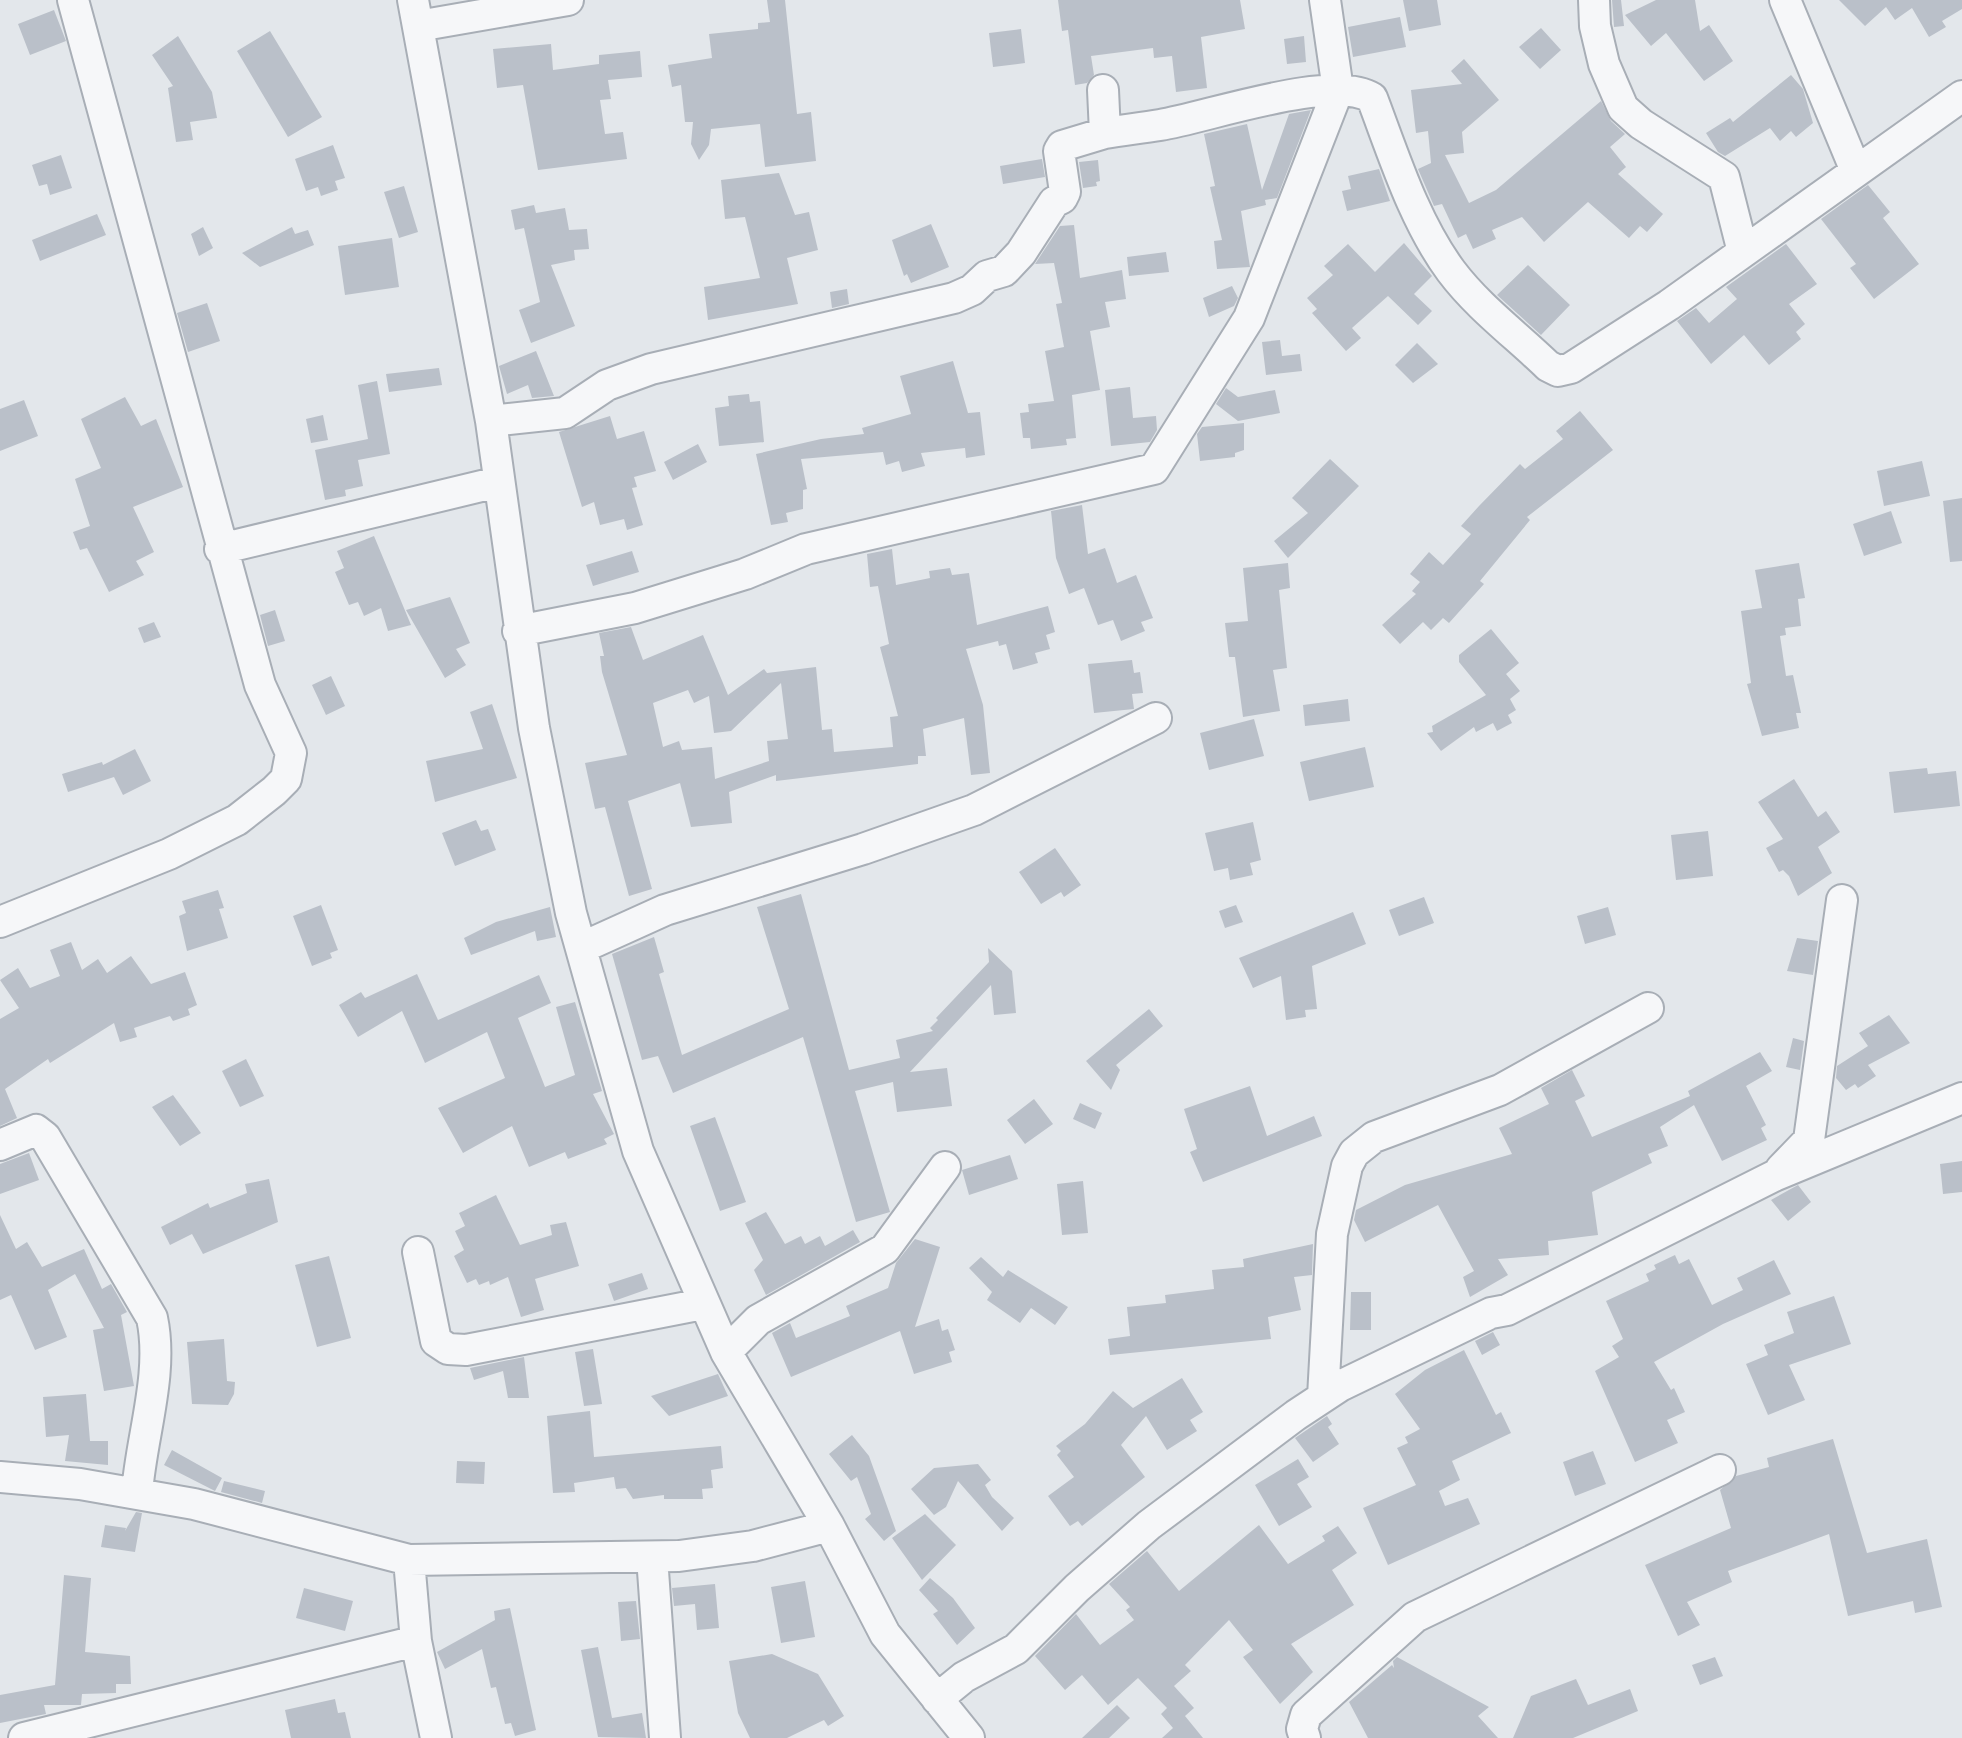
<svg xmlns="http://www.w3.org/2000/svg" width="1962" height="1738" viewBox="0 0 1962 1738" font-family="Commissioner,sans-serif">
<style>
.building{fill:#bac0c9;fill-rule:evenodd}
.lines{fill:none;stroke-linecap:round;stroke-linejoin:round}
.minor-casing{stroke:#a8aeb6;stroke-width:34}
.minor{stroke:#f6f7f9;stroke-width:30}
</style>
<rect width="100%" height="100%" fill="#e3e7eb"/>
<!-- building -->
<path class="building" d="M767,0H785L797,114L811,112L816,161L765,167L760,124L711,129L709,145L699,160L691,144L693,122H685L681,85L672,87L668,65L712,58L709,34L758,29V23L770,22Z
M1058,0H1240L1245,29L1201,37L1207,88L1176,92L1172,56L1154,58L1153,48L1091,56L1094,75L1087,83L1075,85L1068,30L1062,31Z
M1403,0H1437L1441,25L1409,31Z
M1612,0H1621L1624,26L1614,27Z
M1656,0H1695L1700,31L1709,25L1733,61L1704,81L1666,33L1651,46L1625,15Z
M1839,0H1962V9L1942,21L1946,27L1929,37L1912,8L1895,20L1886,7L1865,26Z
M54,10L66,41L30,55L18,24Z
M1400,17L1406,47L1353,57L1348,27Z
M1541,28L1561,50L1540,69L1519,47Z
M1021,29L1025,63L993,67L989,33Z
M270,31L322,117L288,137L237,51Z
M178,36L212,92L217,118L190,122L193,140L176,142L168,88L173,86L152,55Z
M1304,36L1306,62L1287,64L1284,39Z
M551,44L553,70L599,64V55L640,51L642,77L608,80L611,99L600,100L605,134L623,132L627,159L538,170L523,85L497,88L493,49Z
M1464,59L1499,100L1462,132L1464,153L1445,155L1469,203L1496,190L1601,101L1611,121L1625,134L1610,147L1626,167L1618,174L1663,214L1647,232L1640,226L1629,238L1588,202L1544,242L1522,217L1492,230L1496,239L1473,249L1466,234L1458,238L1442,204L1434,206L1418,169L1431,163L1428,131L1416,133L1411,90L1462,84L1451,71Z
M1791,75L1803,89L1813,123L1796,137L1791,131L1780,141L1770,128L1725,156L1718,152L1706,133L1730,118L1733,122Z
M1311,110L1277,198L1265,200L1266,205L1241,211L1250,267L1217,269L1214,241L1222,240L1210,187L1215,186L1204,134L1247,124L1262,190L1289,114Z
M333,145L345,178L335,181L338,190L321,196L318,187L306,191L295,159Z
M61,155L72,188L50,195L47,184L39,186L32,165Z
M1042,159L1045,177L1003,184L1000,166Z
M1098,160L1100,181L1096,182L1097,186L1083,188L1079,162Z
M1379,169L1390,201L1347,211L1342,191L1351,189L1348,176Z
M779,173L795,215L809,212L818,250L787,258L798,304L708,320L704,287L760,278L745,217L725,219L721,180Z
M1868,185L1890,212L1883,218L1919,264L1874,299L1850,268L1856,264L1821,219Z
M404,186L418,232L399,238L384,192Z
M534,205L536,213L565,208L569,230L587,229L589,249L574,250L575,260L551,265L575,326L531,343L519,310L540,302L524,228L515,230L511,210Z
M97,214L106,235L40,261L32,240Z
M931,224L949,267L911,283L907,274L904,276L892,240Z
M1074,225L1080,278L1122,270L1126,299L1105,302L1110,327L1090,331L1100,390L1072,395L1076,438L1066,439L1067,445L1031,449L1030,438H1023L1020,413L1029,412L1028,404L1054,401L1045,351L1064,347L1056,304L1062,303L1054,263L1035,264L1060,226Z
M203,227L213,248L199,256L191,234Z
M292,227L295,234L308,230L314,245L260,267L242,253Z
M392,238L399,287L345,295L338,246Z
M1404,243L1432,276L1414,294L1432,311L1418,325L1388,296L1352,328L1361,338L1346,351L1312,313L1317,309L1307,298L1333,275L1324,266L1348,244L1375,272Z
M1786,244L1817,284L1789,304L1805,324L1796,332L1801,339L1769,365L1744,335L1711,364L1677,321L1696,308L1709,323L1737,299L1726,287Z
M1166,252L1169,272L1129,276L1127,257Z
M1528,265L1570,305L1541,335L1497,295Z
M1232,286L1238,298L1234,306L1209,317L1203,298Z
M847,289L849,304L832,308L830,292Z
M207,303L220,341L188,352L177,313Z
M1280,340L1282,356L1300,354L1302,371L1266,375L1262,342Z
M1417,343L1438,364L1413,383L1395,365Z
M536,351L554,396L532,398L528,385L507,394L499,366Z
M953,361L968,413L980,412L985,455L966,458L965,448L921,453L925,466L902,472L899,461L886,465L883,452L801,459L807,489L803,490V509L786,513L788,522L771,525L756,454L821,439L864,434L862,428L911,414L900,376Z
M439,368L442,385L389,392L386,374Z
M377,381L390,454L358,460L363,486L345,490L346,496L325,500L315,450L368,439L358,385Z
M1130,387L1133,418L1156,416L1157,430L1150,442L1111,446L1105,390Z
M1226,388L1238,397L1275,390L1280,413L1238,421L1216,404Z
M749,394L750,402L760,401L764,442L719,446L715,408L729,406L728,396Z
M125,397L141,426L156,419L183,487L133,507L154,552L136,561L144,575L109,592L87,548L80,550L73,532L90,526L75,479L101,468L81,419Z
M24,400L38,436L0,451V409Z
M1580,411L1613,450L1527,517L1530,520L1480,581L1484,584L1449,623L1443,618L1431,630L1423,622L1400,644L1382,625L1416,594L1412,591L1420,582L1410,574L1429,552L1443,565L1471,534L1461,526L1479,506L1520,464L1525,469L1563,439L1556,431Z
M323,415L328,440L311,443L306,419Z
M610,416L617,439L644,431L656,471L634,477L637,487L632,488L643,525L627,530L624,519L600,525L594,502L582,507L559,432Z
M1244,423V450L1235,453V457L1200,461L1197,434L1202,427Z
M698,444L707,462L673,480L664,462Z
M1330,459L1359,486L1288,558L1274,541L1308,513L1292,498Z
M1922,461L1930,496L1884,506L1877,471Z
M1962,498V561L1950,562L1943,501Z
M1082,505L1088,554L1105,548L1117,583L1136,575L1153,618L1141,622L1145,631L1121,641L1113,620L1098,625L1084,588L1069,594L1056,558L1051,511Z
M1891,511L1902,543L1864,556L1853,524Z
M374,536L411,625L388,631L381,608L364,616L358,602L349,605L335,572L344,568L337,551Z
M892,549L896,585L930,578L929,571L950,568L952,575L969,573L977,625L1048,606L1055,632L1046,635L1050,649L1035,653L1038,663L1013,670L1006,644L999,646L998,641L966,649L983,705L990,773L971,775L964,718L923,729L926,756H918V764L776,781V775L729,792L732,823L691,827L680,783L628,801L652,889L629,896L605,807L595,809L585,763L627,755L602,672L600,656H604L599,633L631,627L643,660L703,635L728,695L764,669L767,673L816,667L822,730L832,729L834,752L893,747L890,717L898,716L880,647L889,644L878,586L870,587L867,554ZM781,683L788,739L767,741L769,761L715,779L712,747L682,750L679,741L663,747L653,703L688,690L694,703L709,696L714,733L731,731Z
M632,551L639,572L593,586L586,565Z
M1288,563L1290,588L1279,590L1287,668L1273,670L1280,711L1243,717L1235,657H1229L1225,623L1248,621L1243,568Z
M1799,563L1805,598L1798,599L1801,626L1785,628L1786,635L1780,636L1786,676L1793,675L1801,713H1796L1799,728L1762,736L1747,684L1751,683L1741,611L1762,608L1755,570Z
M450,597L470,643L456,649L466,665L445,678L406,610Z
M275,610L285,641L268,646L260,615Z
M154,622L161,637L144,643L138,628Z
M1491,629L1519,663L1506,674L1520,691L1510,699L1516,710L1508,715L1512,723L1497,731L1493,723L1476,732L1474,727L1441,751L1427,733L1433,732L1432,726L1486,695L1459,662V655Z
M1132,660L1134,673L1140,672L1143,693L1132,694L1134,709L1094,713L1088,664Z
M331,676L345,706L326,715L312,685Z
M1348,699L1350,721L1305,726L1303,705Z
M492,704L517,778L435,802L426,761L483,749L470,712Z
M1254,719L1264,756L1209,770L1200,733Z
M1365,747L1374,787L1309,801L1300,762Z
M135,749L151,781L123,795L114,777L68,792L62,774L102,762L103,765Z
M1927,768L1928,774L1956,771L1960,806L1894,813L1889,772Z
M1794,779L1818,817L1826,811L1840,832L1818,847L1832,873L1798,896L1789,876L1783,870L1779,872L1766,848L1783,839L1758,802Z
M476,820L481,831L488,829L496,850L455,866L442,833Z
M1253,822L1261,860L1250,863L1253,875L1230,880L1228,868L1214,871L1205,833Z
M1708,831L1713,876L1676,880L1671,835Z
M1055,848L1081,885L1064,897L1061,892L1041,904L1019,872Z
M218,890L224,908L219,909L228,938L187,951L179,916L186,913L182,901Z
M801,894L849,1070L900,1058L896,1040L933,1031L930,1028L938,1020L936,1018L989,962L988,948L1012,971L1016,1013L994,1015L991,985L910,1072L947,1068L952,1106L897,1112L893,1082L855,1091L890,1212L856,1222L803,1037L673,1093L658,1056L642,1060L612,954L654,937L664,972L659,974L682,1055L789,1009L757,907Z
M1424,897L1434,923L1399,936L1389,910Z
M321,905L338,950L330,953L332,958L312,966L293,916Z
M1236,905L1243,922L1225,928L1219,911Z
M550,907L556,937L537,941L535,931L471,955L464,938L496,922Z
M1608,907L1616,935L1585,944L1577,916Z
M1353,912L1366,944L1312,966L1317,1009L1305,1010L1306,1017L1286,1020L1281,976L1253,988L1239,958Z
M1797,938L1818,941L1813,975L1787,971Z
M71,942L82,970L98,959L107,973L131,956L151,984L185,972L197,1005L188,1009L190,1015L173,1021L170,1016L134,1028L137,1037L120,1042L114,1023L50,1063L48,1059L5,1089L17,1118L0,1126V1019L19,1008L0,980L18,968L30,988L60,976L50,950Z
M417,974L438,1020L539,975L551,1003L518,1018L545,1087L575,1075L556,1007L575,1002L602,1091L593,1094L614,1134L604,1139L607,1144L568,1159L565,1152L529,1167L512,1126L463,1153L438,1108L505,1078L487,1032L425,1063L402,1011L358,1037L339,1005L361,992L365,998Z
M1149,1009L1163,1026L1116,1065L1120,1070L1111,1090L1086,1061Z
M1889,1015L1910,1043L1868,1065L1876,1076L1858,1088L1855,1084L1846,1090L1836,1078L1837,1066L1868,1046L1859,1033Z
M1793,1038L1804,1041L1800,1070L1786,1067Z
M1760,1052L1772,1071L1746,1086L1766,1125L1761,1128L1767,1140L1722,1161L1694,1105L1660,1127L1668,1146L1648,1154L1652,1163L1592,1192L1598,1235L1548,1241L1549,1255L1498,1259L1508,1275L1470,1297L1463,1277L1474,1271L1438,1205L1365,1242L1354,1220L1356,1210L1405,1185L1512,1154L1499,1128L1549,1104L1541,1088L1572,1070L1585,1096L1575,1101L1592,1137L1690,1096L1688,1091Z
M246,1059L264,1096L240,1107L222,1071Z
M1250,1086L1267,1136L1314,1116L1322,1136L1203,1182L1190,1152L1197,1149L1184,1109Z
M173,1095L201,1133L180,1146L152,1107Z
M1034,1099L1053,1124L1025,1144L1007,1120Z
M1080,1103L1102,1113L1095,1129L1073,1119Z
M715,1117L746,1202L720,1211L690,1126Z
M29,1153L39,1180L0,1194V1164Z
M1010,1155L1018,1179L969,1195L962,1170Z
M1962,1161V1192L1943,1194L1940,1164Z
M269,1179L278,1222L203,1254L192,1234L170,1245L161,1227L208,1203L210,1208L247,1193L245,1184Z
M1083,1181L1088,1233L1062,1235L1057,1184Z
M1798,1185L1811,1202L1788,1221L1771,1200Z
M496,1195L520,1245L552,1235L550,1225L566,1222L579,1266L535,1279L544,1310L521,1317L508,1277L490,1285L489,1281L479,1285L476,1279L467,1283L454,1256L464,1250L455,1231L465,1226L459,1213Z
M766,1212L785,1244L801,1236L805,1244L820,1236L825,1246L853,1230L860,1242L766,1295L754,1270L763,1260L745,1223Z
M0,1215L16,1249L27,1242L42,1267L84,1249L102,1289L111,1284L127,1312L121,1315L134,1386L104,1391L93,1330L104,1328L75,1274L48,1290L67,1337L35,1350L11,1295L0,1300Z
M915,1239L940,1247L915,1327L939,1319L942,1331L948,1329L955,1350L949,1352L952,1362L914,1374L900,1331L791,1377L772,1333L790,1323L796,1338L850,1316L846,1306L888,1288L896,1263Z
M1313,1244L1312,1275L1294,1277L1301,1310L1268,1317L1271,1339L1110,1355L1108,1339L1130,1336L1127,1307L1166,1303L1165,1295L1214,1289L1212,1270L1244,1267L1243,1259Z
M1675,1255L1679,1264L1689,1259L1712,1305L1743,1290L1737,1278L1774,1260L1791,1294L1723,1324L1654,1362L1671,1390L1674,1388L1685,1412L1667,1420L1678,1443L1635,1462L1595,1371L1619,1357L1612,1346L1623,1339L1606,1301L1649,1281L1646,1274L1656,1269L1654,1265Z
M329,1256L351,1338L317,1347L295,1265Z
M981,1257L1003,1277L1008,1270L1068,1307L1055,1325L1031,1308L1020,1323L987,1300L992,1292L969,1268Z
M642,1273L648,1289L614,1301L608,1284Z
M1351,1292H1371V1330H1350Z
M1834,1296L1851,1344L1789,1365L1805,1400L1768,1415L1746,1364L1768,1355L1764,1345L1794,1333L1787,1312Z
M1493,1332L1500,1345L1482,1355L1475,1341Z
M224,1339L227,1381L235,1382L234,1394L228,1405L192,1404L187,1342Z
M593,1349L602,1404L584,1406L575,1352Z
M1464,1350L1496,1415L1501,1412L1511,1433L1452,1461L1460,1480L1439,1491L1445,1506L1468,1498L1480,1524L1388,1565L1363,1508L1416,1485L1397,1448L1408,1443L1405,1437L1420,1429L1395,1394L1425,1370Z
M524,1357L529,1398H508L503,1371L474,1380L470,1368Z
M718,1374L728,1396L669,1416L651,1396Z
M1182,1378L1203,1412L1190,1420L1197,1431L1167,1450L1146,1416L1121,1445L1145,1477L1082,1526L1078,1521L1070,1526L1048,1496L1074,1477L1057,1455L1061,1451L1056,1446L1085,1424L1113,1391L1133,1408Z
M86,1394L90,1441H108V1465L65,1461L69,1435L46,1437L43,1397Z
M590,1411L594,1457L721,1446L723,1468L711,1470L713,1488L702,1489L703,1499H664V1495L633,1499L626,1488L616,1489L614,1477L574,1483L575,1492L553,1493L547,1416Z
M1327,1416L1332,1424L1328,1427L1339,1444L1313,1462L1295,1438Z
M852,1435L869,1456L896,1531L884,1541L865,1519L871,1514L857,1477L851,1481L829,1454Z
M1833,1439L1867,1553L1927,1539L1942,1607L1915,1613L1913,1601L1848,1616L1829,1534L1728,1571L1732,1582L1687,1602L1700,1625L1678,1636L1645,1565L1731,1528L1720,1490L1736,1476L1769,1467L1767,1458Z
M172,1450L222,1478L215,1491L164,1465Z
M1593,1451L1606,1484L1575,1496L1563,1462Z
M1298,1459L1309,1477L1297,1484L1312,1507L1279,1526L1255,1485Z
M457,1461L485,1462L484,1484L456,1483Z
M978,1464L991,1480L985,1485L992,1497L1014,1518L1002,1531L958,1481L946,1507L934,1515L911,1489L934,1468Z
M224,1481L265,1491L262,1503L221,1492Z
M136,1512L142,1513L135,1552L101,1547L105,1525L126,1528L125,1531Z
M925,1514L956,1545L922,1580L892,1538Z
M1259,1525L1288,1564L1325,1541L1322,1536L1338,1526L1357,1553L1332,1570L1354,1605L1291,1644L1313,1672L1280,1704L1243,1657L1253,1650L1229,1620L1185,1665L1191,1671L1174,1686L1194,1708L1185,1716L1203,1738H1162L1173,1728L1161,1714L1167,1708L1138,1678L1108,1705L1082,1675L1065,1690L1035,1656L1076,1614L1100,1645L1134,1620L1126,1610L1130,1607L1109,1584L1147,1551L1179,1591Z
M64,1575L91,1578L85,1652L130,1656L131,1684H116V1693L82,1694L81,1705H44L46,1714L0,1723V1695L55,1685Z
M930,1578L953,1598L975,1628L957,1645L933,1614L938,1611L919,1590Z
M805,1581L815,1637L781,1643L771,1587Z
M715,1584L719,1628L697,1630L695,1604L674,1606L672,1588Z
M304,1588L353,1601L345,1631L296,1618Z
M636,1601L640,1639L621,1641L618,1602Z
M510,1608L536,1730L515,1736L511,1723L505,1724L496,1687L491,1688L482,1649L445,1669L437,1652L495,1620L494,1611Z
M598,1647L612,1718L642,1713L646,1738L598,1737L581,1650Z
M772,1654L818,1674L844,1716L828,1726L824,1720L787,1738H750L738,1713L729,1661Z
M1397,1657L1489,1707L1478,1716L1498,1738H1368L1349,1702L1392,1665L1394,1668L1393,1661Z
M1715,1657L1723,1676L1700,1685L1692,1665Z
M1576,1679L1588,1705L1630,1689L1638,1711L1573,1738H1513L1531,1696Z
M335,1699L338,1713L345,1712L351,1738H291L285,1710Z
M1117,1705L1130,1718L1109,1738H1082Z"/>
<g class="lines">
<!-- minor casing -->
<g class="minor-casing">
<path id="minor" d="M413,0L491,421L534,728L571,913L638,1151L726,1352L829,1526L885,1634L969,1738
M1594,0L1595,26L1604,64L1623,108L1641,124L1724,177L1743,252
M1785,0L1856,171
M418,26L568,0
M1105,133C1123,130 1142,128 1160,125C1209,117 1332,73 1372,98C1394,156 1414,221 1451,271C1478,307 1516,335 1548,366L1558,371L1571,368L1669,305L1962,96
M491,421L565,413L607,385L651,369L954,298L972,290L987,276L1004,271L1021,253L1054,202L1062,198L1065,192L1059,151L1062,146L1105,133L1103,90
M220,549L498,482
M518,631L635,608L745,574L806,549L1154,469L1249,318L1338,90L1325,0
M0,922L169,854L237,820L274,791L286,779L291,753L260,685L73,0
M581,948L665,910L863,849L974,810L1156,718
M0,1145L36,1130L45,1137L152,1318C164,1374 141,1437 137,1493
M1781,1169L1809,1140L1842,900
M418,1252L436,1341L448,1349L466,1350L703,1304
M726,1352L758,1320L885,1249L945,1167
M1323,1397L1332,1234L1347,1166L1354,1153L1374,1137L1500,1090L1648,1008
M0,1477L80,1484L194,1504L409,1560L679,1556L753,1546L829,1526
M652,1557L665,1738
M409,1560L416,1641L436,1738
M937,1699L964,1677L1016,1649L1077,1588L1149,1525L1296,1415L1340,1386L1491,1313L1507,1310L1774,1176L1962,1098
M24,1738L416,1641
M1305,1738L1302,1729L1306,1715L1415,1617L1720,1470"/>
</g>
<!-- minor -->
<use href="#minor" class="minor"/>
</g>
</svg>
